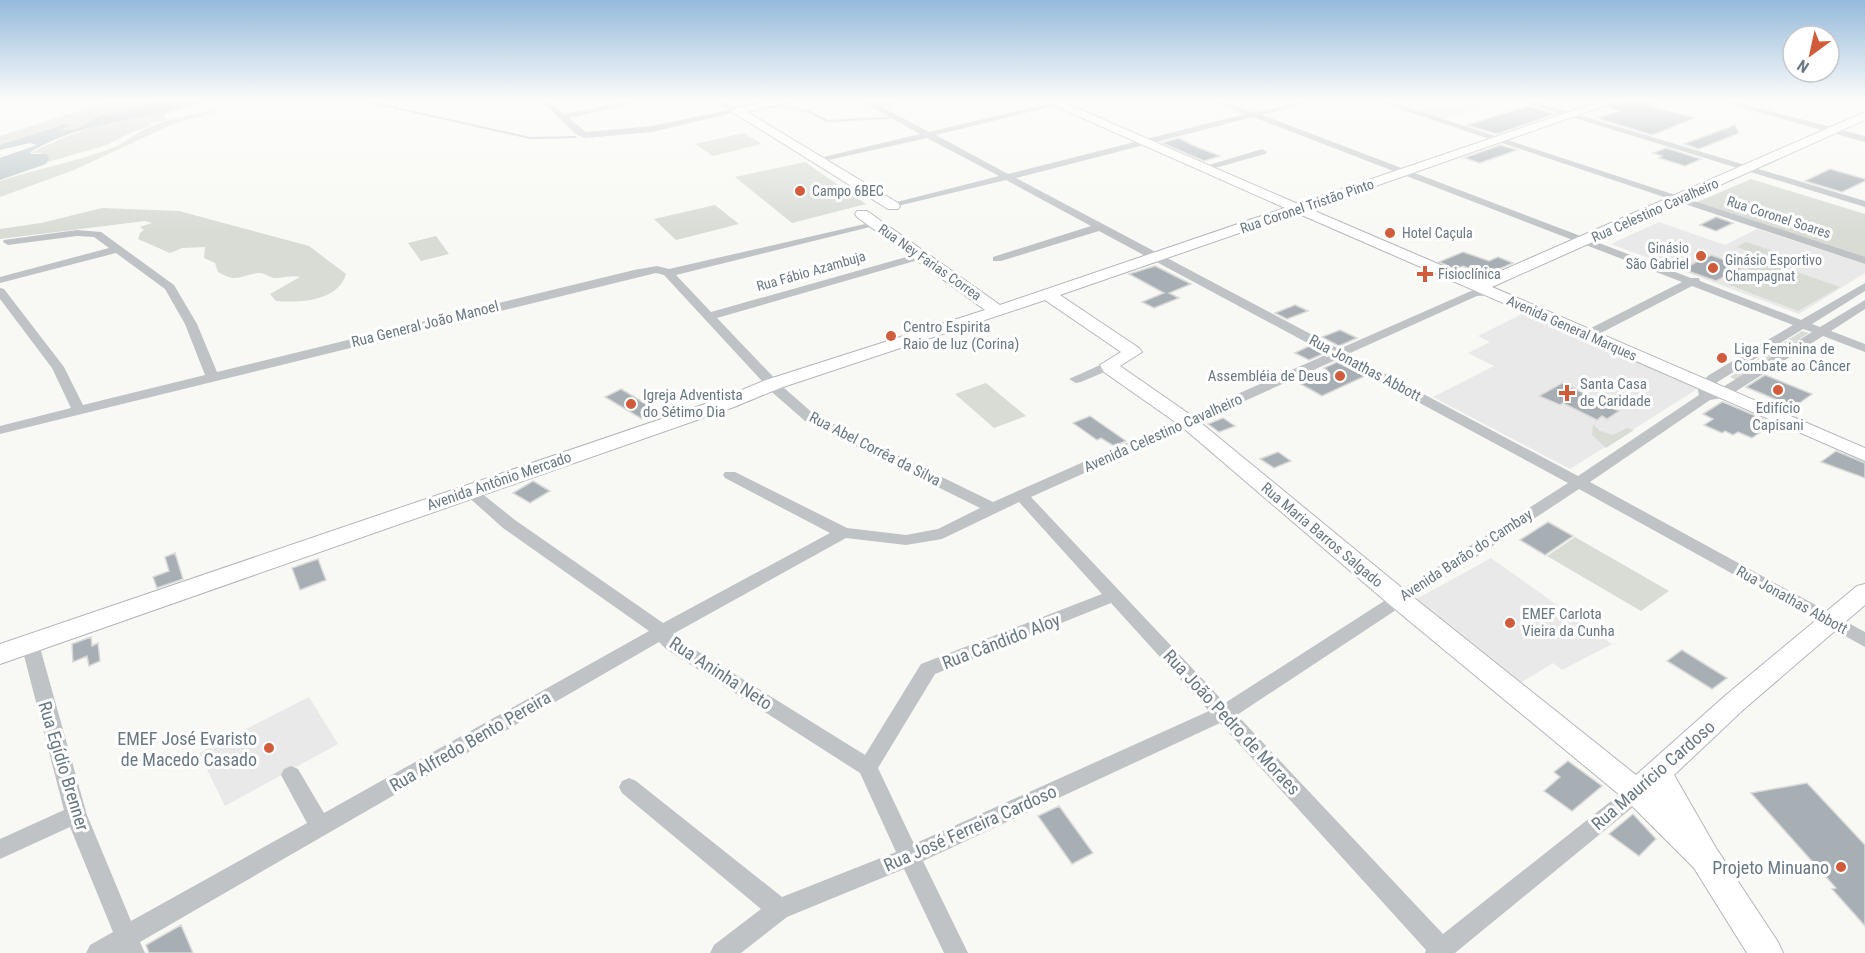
<svg xmlns="http://www.w3.org/2000/svg" width="1865" height="953" viewBox="0 0 1865 953" font-family="'Roboto Condensed',sans-serif">
<style>
.built{fill:#e8e9e8}
.green{fill:#d8dcd5}
.water{fill:#b9c3c7}
.lines{fill:none;stroke-linecap:round;stroke-linejoin:round}
.stream{stroke:#b9c3c7;stroke-width:2}
.building{fill:#a7aeb4;stroke:#d9d9d8;stroke-width:1.5}
.secondary-casing{stroke:#b2b7bb;stroke-width:2}
.street{fill:#bfc3c6;fill-rule:evenodd}
.secondary{fill:#fff;fill-rule:evenodd}
.poi-dot{fill:#d15c3c;stroke:#fff;stroke-width:2}
.labels{text-anchor:middle;dominant-baseline:central;stroke-width:6;stroke-linejoin:round;paint-order:stroke}
.far-poi-label{font-size:14px;fill:#6a7883;stroke:#fff;text-anchor:start}
.far-street-label{font-size:14px;fill:#6a7883;stroke:#fff}
.street-label{font-size:15px;fill:#6a7883;stroke:#fff}
.poi-label{font-size:15px;fill:#6a7883;stroke:#fff;text-anchor:start}
.near-street-label{font-size:18px;fill:#6a7883;stroke:#fff}
.near-poi-label{font-size:18px;fill:#6a7883;stroke:#fff;text-anchor:end}
</style>
<rect width="100%" height="100%" fill="#f8f8f5"/>
<!-- built -->
<path class="built" d="M1450,100H1506L1444,119L1416,110Z
M1659,222L1725,245L1757,229L1865,264V273L1799,314L1611,244Z
M1526,312L1699,388L1570,469L1433,397L1494,366L1468,353L1490,342L1478,336Z
M1491,558L1612,644L1562,670L1553,663L1517,685L1411,602Z
M309,697L338,744L225,806L199,753Z"/>
<!-- green -->
<path class="green" d="M113,100H158L127,112L100,115L77,129L67,132L60,130L68,125H59L0,145V136Z
M222,110L173,124L74,170L0,197V181C37,169 74,162 110,149C120,145 129,139 138,133C162,119 194,113 222,110Z
M172,111L164,116L168,120L149,123L152,125L128,134L107,145L48,162L41,153H30L65,137L110,121Z
M744,133L762,144L713,156L695,144Z
M805,162L866,204L792,223L735,177Z
M1751,179L1865,214V259L1695,203Z
M715,205L739,224L676,240L654,219Z
M102,208L179,211L309,246L346,274C338,301 301,303 276,301L270,294L300,277C291,275 284,278 276,278C270,278 264,272 258,273C239,276 237,283 218,272L215,263L204,258L205,247L182,248L170,253L138,239L140,233L144,230L140,227L152,223L145,221L0,239V229L41,223Z
M436,236L449,254L421,261L408,243Z
M1746,242L1791,257L1781,263L1737,247Z
M1765,261L1840,287L1798,311L1722,282Z
M1802,331L1809,333L1736,380L1730,377Z
M986,383L1026,416L994,428L955,394Z
M1593,424L1600,431L1613,435L1627,428L1634,430L1606,448L1592,435Z
M1575,537L1669,591L1641,611L1547,556Z"/>
<!-- water -->
<path class="water" d="M158,100H212C151,120 88,118 30,152L31,154H47L49,159L46,164L0,180V158L37,145L30,143L0,150V145L64,124L69,125L61,131L77,129L100,115L127,112Z"/>
<g class="lines">
<!-- stream -->
<path class="stream" d="M360,100L530,138L576,137
M777,105L810,112L827,121L889,118"/>
</g>
<!-- building -->
<path class="building" d="M1627,100H1661L1649,106L1695,118L1652,135L1597,118L1619,111L1607,107Z
M1528,106L1555,114L1497,134L1467,125Z
M1735,125L1739,133L1699,149L1684,144Z
M1179,138L1192,145L1220,156L1204,161L1162,143Z
M1500,145L1517,150L1480,163L1464,158Z
M1666,148L1701,159L1685,166L1659,158L1662,156L1653,153Z
M1830,169L1865,179V181L1842,192L1805,181Z
M1716,217L1733,223L1716,231L1700,225Z
M1463,252L1489,261L1498,257L1513,263L1485,275L1463,266L1455,269L1439,262Z
M1711,255L1744,267L1716,281L1682,269Z
M1155,266L1191,284L1169,293L1179,298L1154,308L1142,302L1164,293L1129,274Z
M1295,305L1308,311L1287,319L1275,313Z
M1340,330L1357,338L1339,346L1322,337Z
M1309,346L1323,354L1309,360L1295,353Z
M1337,362L1365,376L1322,396L1299,383L1327,370L1324,368Z
M1765,375L1812,394L1794,407L1746,387Z
M1562,383L1599,400L1602,399L1619,406L1614,409L1619,411L1607,419L1602,416L1597,420L1563,403L1560,405L1539,396Z
M621,389L658,411L642,419L605,397Z
M1722,402H1723L1773,423L1752,438L1738,432L1733,435L1725,431L1722,433L1704,425L1713,419L1703,414Z
M1090,416L1126,441L1114,446L1101,438L1097,440L1073,423Z
M1223,418L1235,426L1219,432L1208,424Z
M1836,451L1865,463V478L1821,462Z
M1278,452L1291,461L1274,468L1260,459Z
M533,481L550,491L530,503L513,493Z
M1548,522L1573,536L1545,555L1520,540Z
M175,553L183,579L157,588L153,577L169,571L165,557Z
M318,559L326,580L300,590L292,568Z
M91,637L92,646L98,643L100,661L89,666L87,656L73,662L72,644Z
M1682,650L1727,678L1712,689L1667,661Z
M1568,761L1602,786L1572,811L1544,791L1560,777L1554,772Z
M1807,783L1865,845V926L1832,889L1836,888L1751,793Z
M1059,806L1093,853L1072,864L1038,816Z
M1633,814L1656,839L1639,856L1609,834Z
M181,925L193,953H149L146,945Z"/>
<g class="lines">
<!-- secondary casing -->
<g class="secondary-casing">
<path id="secondary" d="M772,100H794L792,102L747,112L898,203L900,206L898,209H888L731,111L733,109Z
M1042,100H1058L1298,204L1604,100H1621L1310,209L1478,281L1865,112V120L1492,287L1865,448V461L1297,213L1060,295L1139,348L1142,352L1120,366L1195,418L1408,593L1636,775L1726,695L1857,586L1865,584V605L1744,709L1674,775L1716,848L1778,942L1783,953H1747L1694,868L1627,801L1390,605L1181,426L1104,372L1100,365L1121,352L1045,300L780,388L734,407L0,664V644L720,399L766,380L985,310L857,217L855,214L857,211H867L1000,305L1285,208Z"/>
</g>
<!-- street -->
<path class="street" d="M517,100L507,103L503,101L504,100Z
M540,100H549L564,114L632,100H648L569,118L586,132L652,126L729,110L713,100H723L741,111L652,132L585,138L577,135Z
M859,100H869L875,103L903,100L882,107L929,132L1063,100H1077L936,135L1008,174L1245,114L1211,100C1227,100 1243,112 1256,112C1276,110 1295,100 1316,100L1262,115L1691,278H1699L1700,281L1801,320L1865,283V291L1812,324L1820,327L1865,300V309L1831,331L1865,344V352L1823,336L1727,397L1710,400L1590,482L1865,632V647L1579,489L1237,715L1443,934L1630,786L1637,783L1644,786L1647,792L1644,798L1455,953H1425L1426,950L1220,723L923,861L968,953H944L904,869L787,917L741,953H710L714,945L761,909L622,793L619,787L622,781L629,778L636,781L782,897L896,852L860,773L666,649L659,642L140,942L145,953H86L90,945L113,932L70,827L0,859V839L64,810L21,644L24,639L30,637L36,639L39,644L87,815L131,921L307,823L281,775L284,769L291,766L298,769L324,813L649,631L503,528L465,494L462,491L465,488H475L515,520L663,623L830,533L725,478L723,475L725,472H735L847,528L906,535L938,529L980,508L805,421L773,393L664,275L656,273L0,434V426L71,408L52,368L0,299V288L4,289L64,367L83,405L205,375L185,324L165,289L116,253L0,283V277L109,248L94,237L77,236L8,245L3,242L4,240L77,230L101,232L174,285L197,324L217,372L634,270L657,266L669,269L878,221V225L676,275L711,312L917,254H925V258L717,318L783,387L815,415L993,502L1328,354L1099,231L1001,261H993V257L1091,226L1006,180L889,208V204L999,176L927,138L815,163V159L920,134ZM1253,117L1682,282L1583,332L1581,335L1583,338H1591L1692,286L1793,325L1709,375L1697,386L1699,395L1578,476L1348,354L1477,296L1496,295V291H1471L1339,349L1016,178ZM1803,329L1812,332L1718,390L1712,391L1711,387L1719,381ZM1338,359L1568,483L1225,703L1031,497ZM1019,502L1102,594L921,664L865,755L678,639L673,634L846,538L906,545L942,539ZM1111,603L1209,711L914,844L878,768L935,674Z
M1373,100H1385L1865,257V264Z
M1516,100H1529L1865,201V207Z
M1714,100H1728L1865,136V142Z
M1262,149L1267,152L1265,154L1204,171L1199,168Z
M1109,361L1115,365L1114,368L1081,382L1076,383L1069,379Z"/>
<!-- secondary -->
<use href="#secondary" class="secondary"/>
</g>
<!-- sky -->
<linearGradient id="sky" x2="0" y2="1"><stop stop-color="#95badb"/><stop offset="0.43" stop-color="#fcfcfa"/><stop offset="1" stop-color="#fcfcfa" stop-opacity="0"/></linearGradient>
<rect width="1865" height="233" fill="url(#sky)"/>
<!-- markers -->
<g class="poi-dot">
<circle cx="800" cy="191" r="6"/>
<circle cx="1390" cy="233" r="6"/>
<circle cx="1701" cy="256" r="6"/>
<circle cx="1713" cy="268" r="6"/>
<path d="M1422 265h6v6h6v6h-6v6h-6v-6h-6v-6h6z"/>
<circle cx="891" cy="336" r="6"/>
<circle cx="1722" cy="358" r="6"/>
<circle cx="1340" cy="376" r="6"/>
<circle cx="1778" cy="390" r="6"/>
<path d="M1564 384h6v6h6v6h-6v6h-6v-6h-6v-6h6z"/>
<circle cx="631" cy="404" r="6"/>
<circle cx="1510" cy="623" r="6"/>
<circle cx="269" cy="748" r="6"/>
<circle cx="1841" cy="867" r="6"/>
</g>
<g class="labels">
<!-- far-poi labels -->
<g class="far-poi-label">
<text x="812" y="191">Campo 6BEC</text>
<text x="1402" y="233">Hotel Caçula</text>
<text x="1689" y="248" text-anchor="end">Ginásio<tspan x="1689" dy="16">São Gabriel</tspan></text>
<text x="1725" y="260">Ginásio Esportivo<tspan x="1725" dy="16">Champagnat</tspan></text>
<text x="1438" y="274">Fisioclínica</text>
</g>
<!-- far-street labels -->
<g class="far-street-label">
<text transform="translate(1307 206) rotate(-19)">Rua Coronel Tristão Pinto</text>
<text transform="translate(1655 210) rotate(-24)">Rua Celestino Cavalheiro</text>
<text transform="translate(1779 217) rotate(18)">Rua Coronel Soares</text>
<text transform="translate(930 262) rotate(35)">Rua Ney Farias Correa</text>
<text transform="translate(811 271) rotate(-16)">Rua Fábio Azambuja</text>
<text transform="translate(1572 328) rotate(24)">Avenida General Marques</text>
</g>
<!-- street labels -->
<g class="street-label">
<text transform="translate(425 324) rotate(-14)">Rua General João Manoel</text>
<text transform="translate(1365 368) rotate(28)">Rua Jonathas Abbott</text>
<text transform="translate(1163 433) rotate(-24)">Avenida Celestino Cavalheiro</text>
<text transform="translate(875 449) rotate(27)">Rua Abel Corrêa da Silva</text>
<text transform="translate(499 481) rotate(-19)">Avenida Antônio Mercado</text>
<text transform="translate(1322 535) rotate(40)">Rua Maria Barros Salgado</text>
<text transform="translate(1466 555) rotate(-33)">Avenida Barão do Cambay</text>
<text transform="translate(1792 600) rotate(29)">Rua Jonathas Abbott</text>
</g>
<!-- poi labels -->
<g class="poi-label">
<text x="903" y="327">Centro Espirita<tspan x="903" dy="17">Raio de luz (Corina)</tspan></text>
<text x="1734" y="349">Liga Feminina de<tspan x="1734" dy="17">Combate ao Câncer</tspan></text>
<text x="1328" y="376" text-anchor="end">Assembléia de Deus</text>
<text x="1580" y="384">Santa Casa<tspan x="1580" dy="17">de Caridade</tspan></text>
<text x="643" y="395">Igreja Adventista<tspan x="643" dy="17">do Sétimo Dia</tspan></text>
<text x="1778" y="408" text-anchor="middle">Edifício<tspan x="1778" dy="17">Capisani</tspan></text>
<text x="1522" y="614">EMEF Carlota<tspan x="1522" dy="17">Vieira da Cunha</tspan></text>
</g>
<!-- near-street labels -->
<g class="near-street-label">
<text transform="translate(1001 641) rotate(-21)">Rua Cândido Aloy</text>
<text transform="translate(721 673) rotate(33)">Rua Aninha Neto</text>
<text transform="translate(1232 722) rotate(47)">Rua João Pedro de Moraes</text>
<text transform="translate(470 741) rotate(-30)">Rua Alfredo Bento Pereira</text>
<text transform="translate(64 766) rotate(73)">Rua Egídio Brenner</text>
<text transform="translate(1653 775) rotate(-41)">Rua Maurício Cardoso</text>
<text transform="translate(970 828) rotate(-24)">Rua José Ferreira Cardoso</text>
</g>
<!-- near-poi labels -->
<g class="near-poi-label">
<text x="257" y="738">EMEF José Evaristo<tspan x="257" dy="21">de Macedo Casado</tspan></text>
<text x="1829" y="867">Projeto Minuano</text>
</g>
</g>
<!-- north arrow -->
<g transform="translate(1811 54) rotate(213)"><circle r="28" fill="#ffffff" stroke="#c3c9cd" stroke-width="1.5"/>
<path d="M0-4.5L10 22L0 15L-10 22Z" fill="#d15c3c"/>
<text y="-9" font-size="16" font-weight="bold" text-anchor="middle" fill="#6a7883">N</text>
</g>
</svg>
